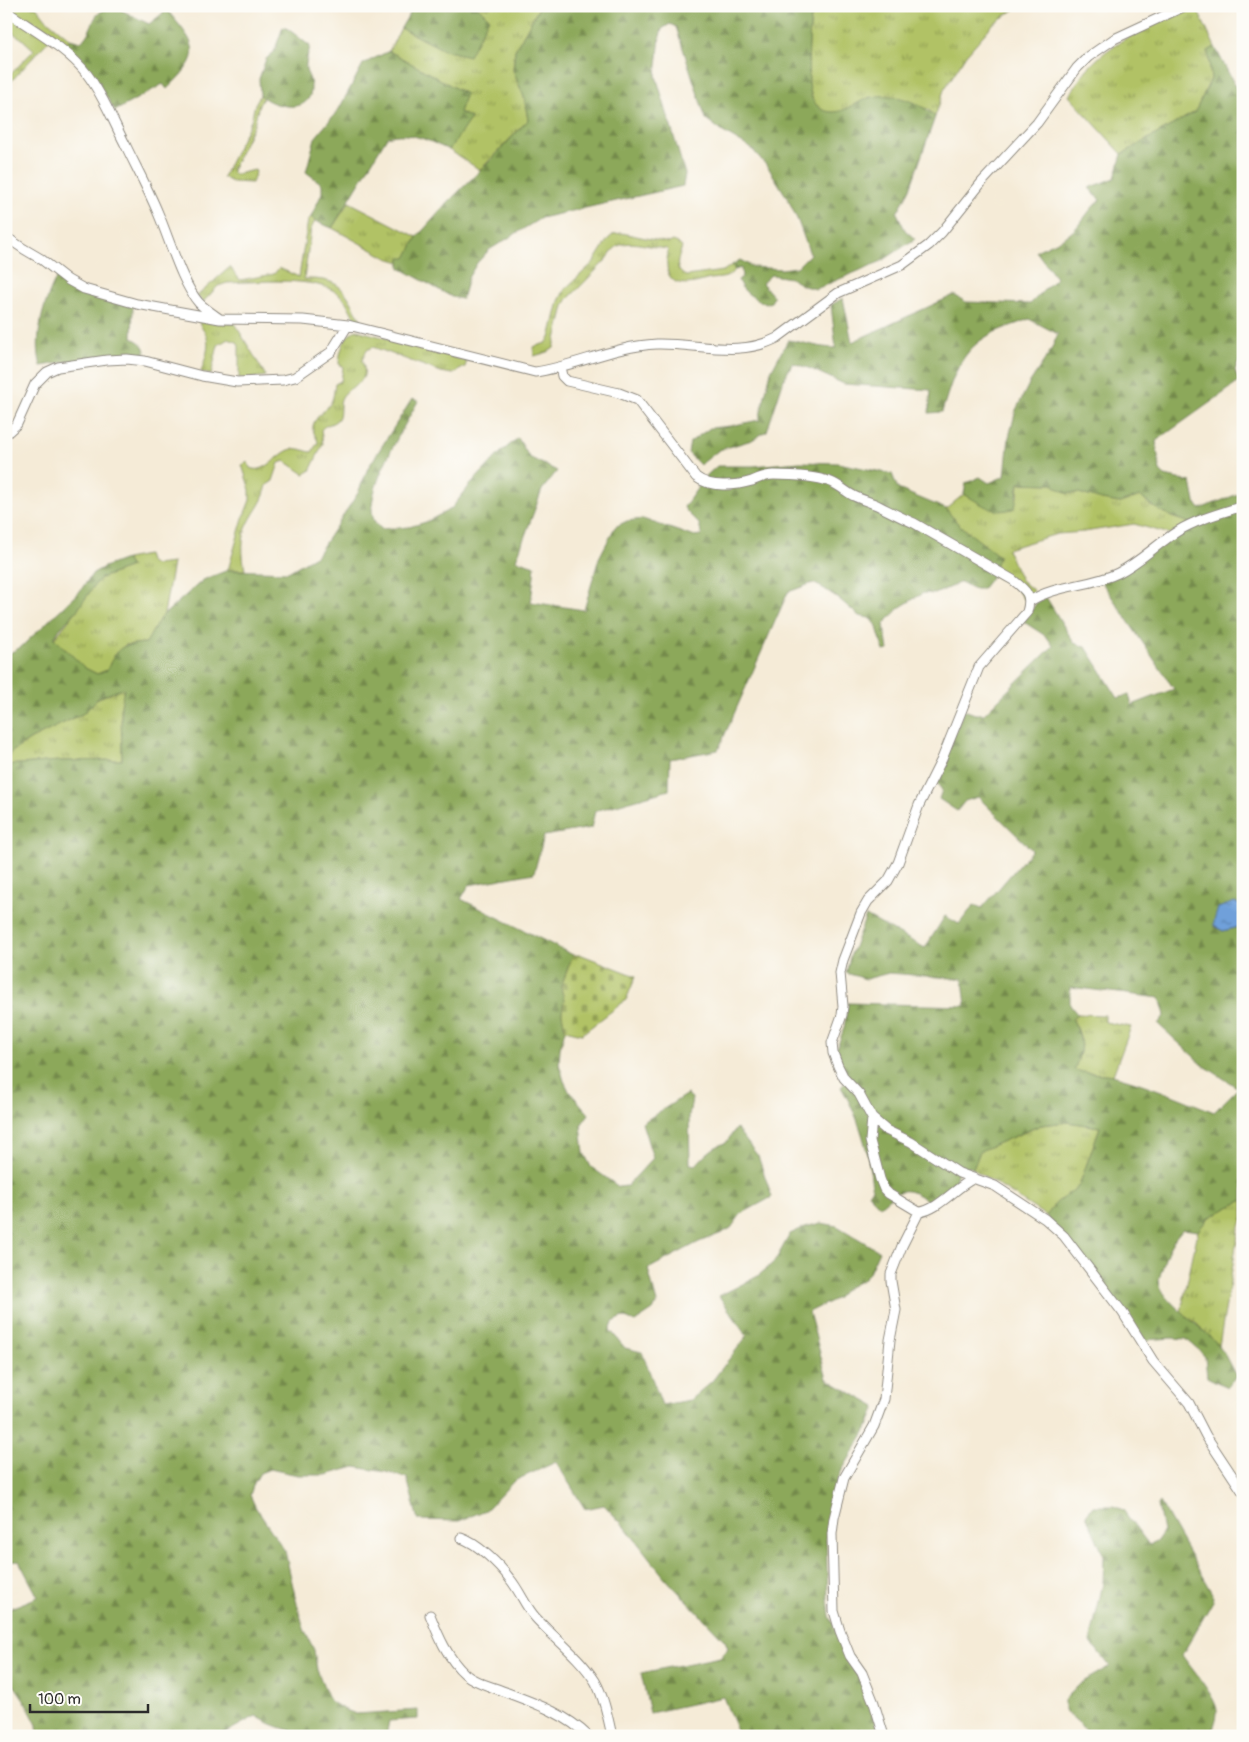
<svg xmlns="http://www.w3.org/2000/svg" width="1249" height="1742" viewBox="0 0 1249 1742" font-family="Pangolin,sans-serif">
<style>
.grass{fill:url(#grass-tufts);stroke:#6e7648}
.forest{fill:url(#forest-firs);stroke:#5c6a42;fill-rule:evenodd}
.cemetery{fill:url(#cemetery-stones);stroke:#6e7648}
.water{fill:url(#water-ripples);stroke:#4d6682}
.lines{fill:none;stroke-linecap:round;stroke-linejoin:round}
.minor-casing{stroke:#908b81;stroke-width:11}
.minor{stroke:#fff;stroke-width:9}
</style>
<defs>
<pattern id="grass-tufts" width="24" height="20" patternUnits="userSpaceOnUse" patternTransform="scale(1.25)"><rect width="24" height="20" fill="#b1c265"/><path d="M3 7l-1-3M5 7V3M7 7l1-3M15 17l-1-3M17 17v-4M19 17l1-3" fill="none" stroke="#909e53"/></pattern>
<pattern id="forest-firs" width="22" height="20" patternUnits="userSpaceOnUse" patternTransform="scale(1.25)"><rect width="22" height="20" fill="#8ca85a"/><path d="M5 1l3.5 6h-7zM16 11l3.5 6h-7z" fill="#73894b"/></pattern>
<pattern id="cemetery-stones" width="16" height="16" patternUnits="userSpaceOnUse" patternTransform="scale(1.25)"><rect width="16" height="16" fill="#b1c265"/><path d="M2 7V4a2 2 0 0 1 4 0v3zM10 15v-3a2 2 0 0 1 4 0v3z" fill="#909e53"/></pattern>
<pattern id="water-ripples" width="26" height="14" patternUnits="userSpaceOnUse" patternTransform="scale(1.25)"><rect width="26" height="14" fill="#6fa0da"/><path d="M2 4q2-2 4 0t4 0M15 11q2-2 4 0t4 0" fill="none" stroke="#5b83b1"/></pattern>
</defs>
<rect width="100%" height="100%" fill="#fdfcf7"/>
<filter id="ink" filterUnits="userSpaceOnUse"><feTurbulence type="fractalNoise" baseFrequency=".02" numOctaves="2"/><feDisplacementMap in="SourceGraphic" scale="10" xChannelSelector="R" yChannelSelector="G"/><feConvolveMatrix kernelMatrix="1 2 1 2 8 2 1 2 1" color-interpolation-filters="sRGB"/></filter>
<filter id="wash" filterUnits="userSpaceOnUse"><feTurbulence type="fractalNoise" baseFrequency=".0096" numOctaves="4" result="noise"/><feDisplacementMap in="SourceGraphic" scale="20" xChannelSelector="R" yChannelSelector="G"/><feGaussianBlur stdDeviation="1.12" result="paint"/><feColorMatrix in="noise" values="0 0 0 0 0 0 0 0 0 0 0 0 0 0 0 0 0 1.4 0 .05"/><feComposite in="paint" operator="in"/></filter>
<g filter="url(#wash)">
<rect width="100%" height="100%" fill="#f5ebd7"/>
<!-- grass -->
<path class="grass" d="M6,6H36L46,19L70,39L65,47L51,38L6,87V79L34,50L21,38L6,29Z
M477,6H540L515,50L513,70L524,97L528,120L480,170L449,150L470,118L459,112L465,94L389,51L401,28L425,41L489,18Z
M812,6H1020L994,23L966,55L944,90L935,117L928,109L870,97C859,103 836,118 823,111C820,109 814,103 813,100C804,79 810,29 812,6Z
M1196,7L1215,47L1208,51L1211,79L1195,112L1122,154L1069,96C1076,86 1081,75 1089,67C1118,36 1158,23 1196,7Z
M260,95L263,98L259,105L254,124L232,170L234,174H236L255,170L256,172L252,183L232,182L223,177L251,121L255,104Z
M349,202L417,237L406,259L400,258V262L387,258L332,228Z
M311,217L315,221L311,229L304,279C342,278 345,290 361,320L355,319C351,312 347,301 341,296C319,275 256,282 227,283L218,286L203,302L197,296L230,267L240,280L274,274L279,268L299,277L308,220Z
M622,233L669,243L673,241L678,243L682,247C679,258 672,269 686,276L723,271L732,265L735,270C732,272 729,276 726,277C721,279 712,278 706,280C691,285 668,289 667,266C666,261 668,256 668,251L667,249C645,247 619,233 608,258L567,300L564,306L554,348L548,352L534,356L533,347L546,343L550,338L559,301L565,289L593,263L608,239L614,234Z
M199,321L235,324L266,376L247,379H239V346L237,342L228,339L218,345L211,375L201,372C204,361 211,347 206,335C204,330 200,327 199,321Z
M357,330L467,361L465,367L452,374L441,372L373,347L367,350L362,360C371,386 352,382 342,397C338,404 342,415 337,420C332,425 325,424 321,430L323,444L310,471L304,474L285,461L279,463L273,481L267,485C263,503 256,508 248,524C241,538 242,555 245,570H228L243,518L250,500V490L242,465L248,462L250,468C266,475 277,453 292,449C299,447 306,452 312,452L318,442C317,438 314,434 313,430C311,417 329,410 332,400C334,395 334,389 335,384L341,381L343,367L339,364C339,352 345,333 357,330Z
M1019,483L1052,484L1066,493H1079L1102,500L1120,503L1140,496L1152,507L1158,508L1171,517L1190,523L1170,534L1134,524L1084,532L1057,534L1007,549L1021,580L1034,591L1024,600L1016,588L992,575L998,556L959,525L946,509L964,494L987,507L1018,497Z
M147,555L149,561L155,565L173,563L164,614L146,643L125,645L111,661L107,670L97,674L85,668L54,639L78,609L96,583L101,578L131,567L126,559Z
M125,688L121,706L122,760L60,761L6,765V758L10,753L31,739L84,713L98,698Z
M1077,1014L1105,1015V1022L1131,1027L1113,1075C1101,1073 1083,1074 1074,1070C1082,1049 1085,1039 1072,1019Z
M1067,1122L1100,1127L1079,1186L1046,1216L973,1169L980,1151L1041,1125Z
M1243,1200V1218L1239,1229L1219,1346L1197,1324L1181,1312L1198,1231L1208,1218Z"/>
<!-- forest -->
<path class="forest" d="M414,6H477L489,18L469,56L444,50L401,28Z
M540,6H812C810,25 804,88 814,102C818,108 825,112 833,112C848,112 858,100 872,97C892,92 921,102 935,117L910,189L897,213L905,230L915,239L882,261L816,289L804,286L790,278L771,275L762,283L774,297L771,302L766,304C755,298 742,293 738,280L742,277L741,268L735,270L732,265L740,260L753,267L782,269L797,267L810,254L798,221L788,199L768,167L752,149L723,132L706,119L676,27L670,24L662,29L660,36L656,76L685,174L683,186L541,218L489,250L477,263L468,278L462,299L452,297L400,268V258H406L417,237L451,199L491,160L528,120L524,97L513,70L515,50Z
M115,7L149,24L167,10C197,46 205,53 167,89L163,84L115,111C100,86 89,66 65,47L70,39L81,42C97,27 88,11 115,7Z
M283,27L288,29L310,46C309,53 305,62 306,69C306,72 309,76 310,80C314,97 306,108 288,106C277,105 268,102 260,95L259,79L266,59L274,52Z
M1215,47L1243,101V358L1239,361L1235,371L1239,382L1156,441L1160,471L1165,476L1191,482L1195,502L1200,509L1243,492V907L1235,902L1214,927L1223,931L1243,926V1200L1208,1218L1198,1231L1183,1229C1173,1239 1166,1252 1163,1266C1162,1270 1159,1277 1159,1281C1160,1301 1206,1329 1219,1346C1226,1355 1230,1366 1236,1376L1227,1387L1207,1377L1205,1357L1199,1350L1186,1339L1172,1338L1145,1340L1046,1216L1056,1203L1079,1186L1100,1127L1067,1122L1041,1125L980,1151L973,1169L970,1167L958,1170L954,1186L933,1204C906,1187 904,1185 880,1206L868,1194L872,1188C869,1151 860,1119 841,1087L849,1079L841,1062L837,1048L844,1028L848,1003L966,1006L963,979L889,973L866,979L846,973L850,957L866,916L925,948L945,916L959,924L974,905L982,908L1032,850L978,797L965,801L957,811L939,799L942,790L935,781L964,710L975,714H984L1053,646L1047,637L1024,622L1037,602L1046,597L1074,643L1086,647L1118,698L1129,695L1132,705L1174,689L1101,581L1190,523C1169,516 1156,511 1140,496L1120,503L1102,500L1079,493H1066L1052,484L1019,483L1015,508C994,516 982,504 964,494L966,483L980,477L989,483L1005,476L1009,437L1016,410L1030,382L1050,352L1058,334L1029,319C1015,325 998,329 986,337C958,354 951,383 942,412L929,413L931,390L844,384L811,369L793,363L785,376L767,431L752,440L719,450L700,465L688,453L690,442L710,428L730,426L759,420L771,371L788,340C804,342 819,348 836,348L831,305L843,298L852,342L954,295L966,302L1030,304L1056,278L1036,251C1048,245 1064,240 1074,230C1084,220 1089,209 1100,200L1089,188L1115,178L1122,154L1195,112L1211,79L1208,51ZM1070,987L1160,998L1165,1015L1158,1024L1203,1065L1238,1088L1214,1112C1182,1099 1149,1085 1116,1076C1102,1072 1085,1075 1074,1069C1083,1052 1083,1036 1072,1019L1077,1014L1070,1005Z
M389,51L466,94L459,112L471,118L449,150C429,141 410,130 387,137L332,228L315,221L311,217L322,193V184L306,172L315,138L339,109L363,64Z
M57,277C81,294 105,299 133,306L132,338C140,342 145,345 145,354H116L41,366C33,339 44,300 57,277Z
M412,399L418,401C405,426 362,493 374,520C375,523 379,526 381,529L409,527L426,522L451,509L470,485L500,453L518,438L529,457L557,471L542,490L516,560L535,566L531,602L584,610L599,558L615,527L627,521L643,519L692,536L702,535L699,524L686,511L684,507L706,476L717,466H753L800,462L838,463L892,474L898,489L946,509L959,525L999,556L990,579L982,589H974L961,582L935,594L923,593L899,608L884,624L888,650L884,651L876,624L869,618L859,616L838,598L823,588L813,583L788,592L718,750L670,759L669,790L595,811L591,828L544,836L534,873L469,885L461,899L573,955L561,987L564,999L562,1013L565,1030L560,1048L559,1064L564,1081L569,1091L589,1114L581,1125L584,1153L591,1167L619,1187L627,1186L653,1158L642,1123L687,1094L692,1098L689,1117L690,1164L696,1165C704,1156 713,1146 726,1143L736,1128L758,1156L772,1197L741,1214L731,1228L722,1233L699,1242L648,1269L657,1303L653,1310L635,1322L623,1317L613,1322L610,1330L625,1348L642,1352L662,1405L690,1400L712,1381L747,1336L719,1296L758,1276L775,1261L790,1234L805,1227L821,1223L837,1226L879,1251L869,1273L862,1280L845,1289L837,1298L809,1312L827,1379L876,1407L867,1429L841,1472L836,1486L826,1536L828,1598L830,1616L847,1659L859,1675L870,1704L879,1734L876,1736H739L723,1697L650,1713L641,1673L720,1657L728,1648L725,1641L665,1578L626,1528L604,1505L585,1509L556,1462L514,1481L486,1510L459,1521L418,1520L407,1478L386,1472L355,1467L326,1475H298L270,1469L260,1473L254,1483L250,1495L256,1508L285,1551L296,1600L304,1629L314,1650L317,1670L330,1701L343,1709L356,1714L418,1710V1719L389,1721L386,1736C343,1736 294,1740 256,1716L219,1736H38L37,1725L25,1701L6,1673V1610L38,1597L19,1561L6,1562V765L60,761L122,760L121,706L124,688L98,698L84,713L31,739L10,753L6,758V655L21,647L80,591L93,573L104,567L126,559L131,567L101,578L96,583L78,609L59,630L54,638L85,668L97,674L107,670C118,646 120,645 146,643L160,618L203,580L228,570L288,572L317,555L358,493L368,468Z
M1160,1502L1214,1597L1213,1601L1182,1655C1190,1667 1218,1699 1217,1712C1217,1721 1212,1727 1213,1736H1089L1080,1724L1064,1710V1700L1081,1683L1110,1666L1090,1642L1103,1583L1104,1556L1086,1515L1093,1506H1114L1123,1510L1149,1545L1156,1542L1163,1532L1158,1505Z"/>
<!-- cemetery -->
<path class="cemetery" d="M573,955H582L636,976L626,1000L582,1034L565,1030L562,1013L564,999L561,987Z"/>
<!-- water -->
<path class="water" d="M1235,902L1243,907V926L1223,931L1214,926V921L1218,908Z"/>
</g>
<g filter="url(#ink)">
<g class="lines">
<!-- minor casing -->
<g class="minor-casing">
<path id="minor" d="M6,11C33,30 67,48 87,74C103,95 113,121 125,144C136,167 148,189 158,213C169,238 182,284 199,303C205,309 213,314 220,319
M6,237L24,249L41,259L68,280L84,289L137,304L220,319L303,320L348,325L535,372C576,366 614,346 657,344C698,343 739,358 777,338L838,293L902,265L929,245L942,232L982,182L1037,123L1077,68L1088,57L1114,39L1185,6
M560,367L562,376L567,381L619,393L637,400L696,477C710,488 735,486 752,481C759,478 765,475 774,475C792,475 814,476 831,482C839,485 846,492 854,496C862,500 871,502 879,506C891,512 902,518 914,523L1013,580C1027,591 1032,595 1027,612L979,667L942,759L919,805L898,863L888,881L868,901L861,913L843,960L840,973L843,1006L842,1015L832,1043L833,1053L838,1066L844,1078L859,1094L872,1118L886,1130L911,1142L959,1173L995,1186L1045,1219L1064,1236L1123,1313L1153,1361L1189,1403L1206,1436L1243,1492
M6,434L17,424L35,384L47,372L58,367L107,360L127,359L145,361L202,376L237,382L283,380L295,377L331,352L348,325
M1030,601C1057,584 1090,587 1118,573C1140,562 1157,544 1178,531C1198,519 1221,513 1243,506
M872,1118L870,1141L880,1179L884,1189L889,1194L919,1212C937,1211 957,1186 973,1179
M461,1538C477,1543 500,1565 510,1579C520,1591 525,1606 535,1617C555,1639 579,1656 595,1681C604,1697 608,1718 612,1736
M430,1615C438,1635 448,1659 465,1674C474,1682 489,1686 500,1690C531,1702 564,1712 588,1736
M884,1736L874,1703L862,1673L850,1656L840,1631L834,1611L832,1534L834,1518L844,1478L874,1426L884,1399L890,1340L896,1310L891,1281V1274L902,1246L919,1212"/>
</g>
<!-- minor -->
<use href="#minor" class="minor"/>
</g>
</g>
<!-- margin -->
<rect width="1249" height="1742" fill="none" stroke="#fdfcf7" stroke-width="25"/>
<!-- scale -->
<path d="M30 1704v8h118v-8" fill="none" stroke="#2b2b2b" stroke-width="2.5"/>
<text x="38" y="1704" font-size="15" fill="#2b2b2b" stroke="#fdfcf7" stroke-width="4" paint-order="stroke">100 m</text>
</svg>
